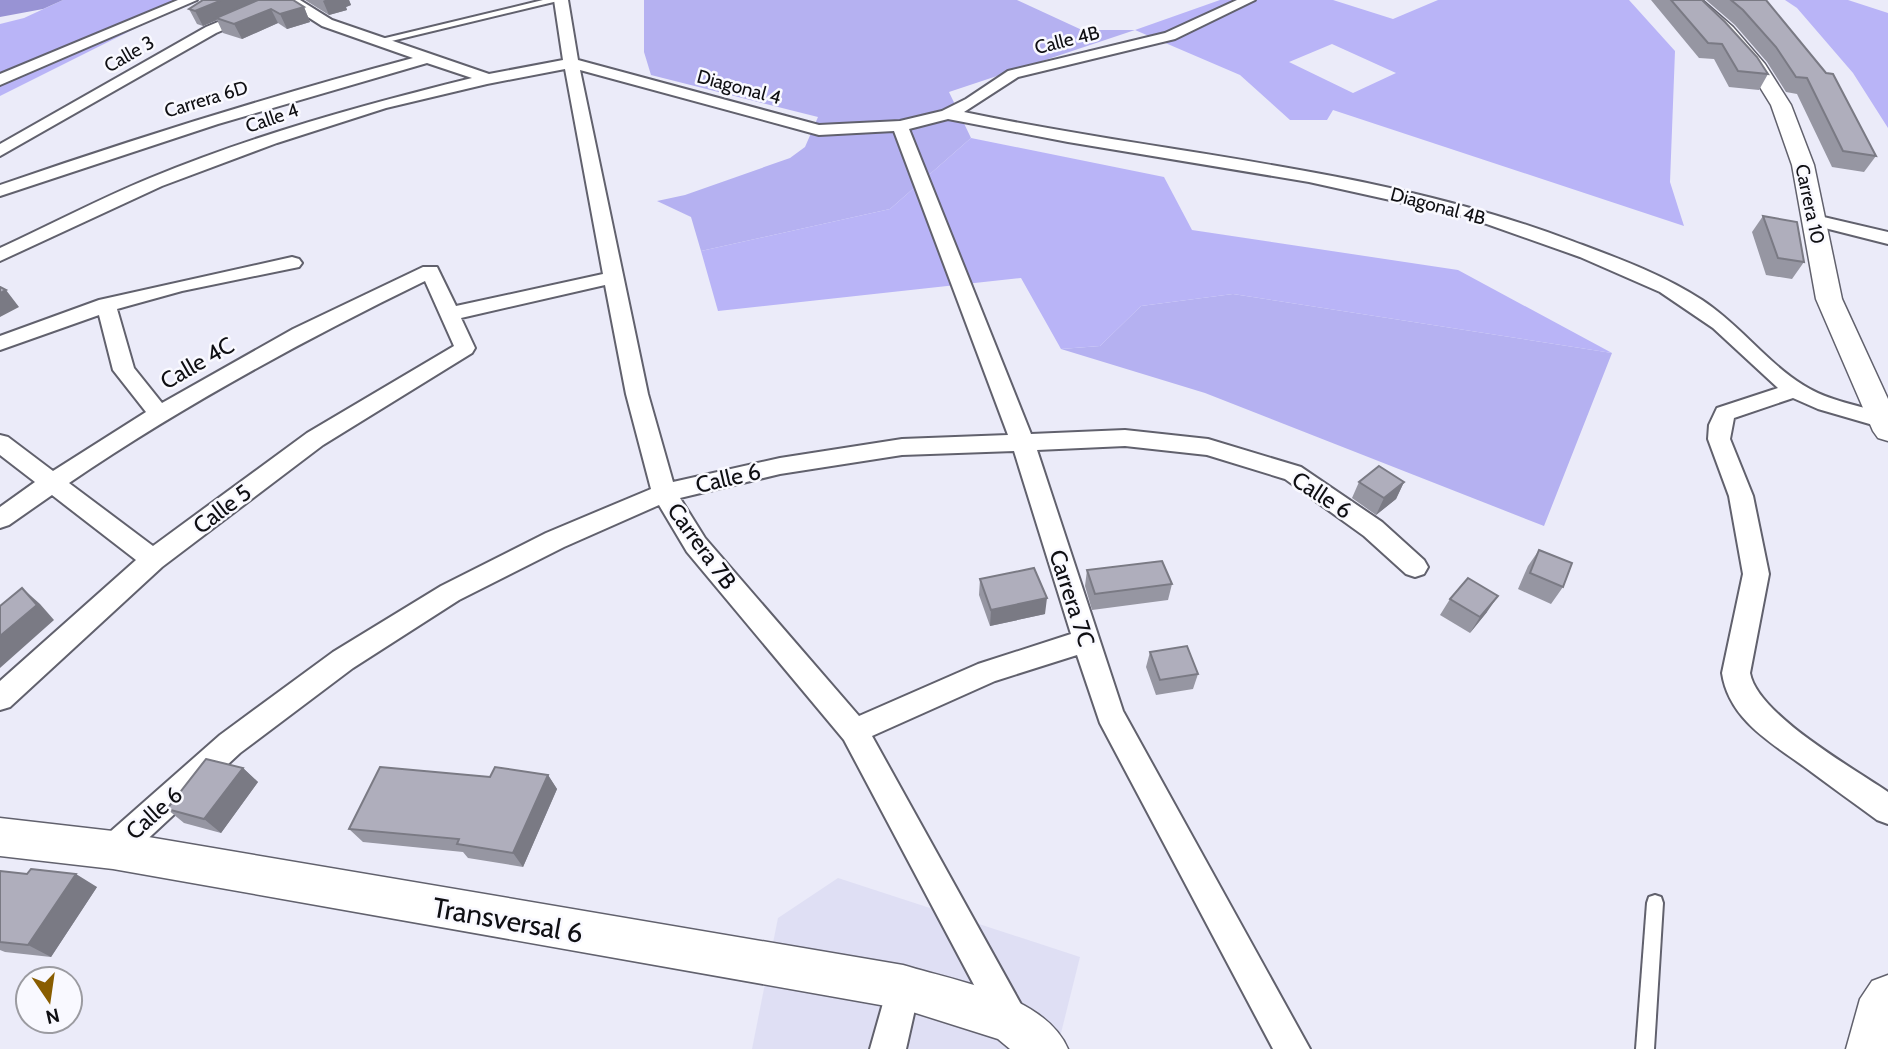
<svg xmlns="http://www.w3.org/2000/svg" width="1888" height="1049" viewBox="0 0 1888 1049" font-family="Cabin,sans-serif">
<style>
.built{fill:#dfdff4}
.green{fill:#b5b1f1}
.forest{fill:#b9b4f7;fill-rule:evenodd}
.water{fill:#9893d4}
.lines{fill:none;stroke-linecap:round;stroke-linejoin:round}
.service-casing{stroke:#61616d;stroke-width:4}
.pedestrian-casing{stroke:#61616d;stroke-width:4}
.minor-casing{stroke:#61616d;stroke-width:4}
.tertiary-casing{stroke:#61616d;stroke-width:3}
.service{fill:#fff;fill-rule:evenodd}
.pedestrian{fill:#fff;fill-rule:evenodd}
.minor{fill:#fff;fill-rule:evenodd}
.tertiary{fill:#fff;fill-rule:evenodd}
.wall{fill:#9696a2}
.shaded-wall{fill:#7a7a84}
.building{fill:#afaebc;stroke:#7a7a84;stroke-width:2}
.labels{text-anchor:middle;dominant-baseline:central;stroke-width:5;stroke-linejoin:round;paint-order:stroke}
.far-street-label{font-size:19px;fill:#0f0f13;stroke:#f9f9ff}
.street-label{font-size:23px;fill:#0f0f13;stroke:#f9f9ff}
.near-street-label{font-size:28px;fill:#0f0f13;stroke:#f9f9ff}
</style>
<rect width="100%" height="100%" fill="#ebebf9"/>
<!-- built -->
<path class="built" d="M838,878L1080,957L1057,1049H752L778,918Z"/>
<!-- green -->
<path class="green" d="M644,0H1017L1082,30H1135L949,92L971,138L890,209L701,251L691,217L657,201L685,195L790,158L805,147L818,117L651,75L644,52Z
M1233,294L1612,353L1544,526L1205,393L1061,349L1100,346L1141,306Z"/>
<!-- forest -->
<path class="forest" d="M63,0H192L0,96V24L24,18Z
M1220,0H1333L1393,19L1438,0H1629L1675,51L1670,182L1684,226L1333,110L1327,120H1290L1240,75L1135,30ZM1332,44L1396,73L1353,93L1289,62Z
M1785,0H1848L1888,13V128L1853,73L1797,8Z
M971,138L1164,177L1192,230L1458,270L1612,353L1233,294L1141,306L1100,346L1061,349L1021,278L718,311L701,251L890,209Z"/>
<!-- water -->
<path class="water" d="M0,0H63L43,9L0,17Z"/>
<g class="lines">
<!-- service casing -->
<g class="service-casing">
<path id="service" d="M1655,895L1661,897L1663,903L1654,1049H1636L1647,903L1649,897Z"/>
</g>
<!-- pedestrian casing -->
<g class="pedestrian-casing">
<path id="pedestrian" d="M543,0H562L379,44L373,41Z"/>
</g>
<!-- minor casing -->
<g class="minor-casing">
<path id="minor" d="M178,0H197L0,85V74Z
M270,0H300L332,20L489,74L563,60L554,0H568L578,60L819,125L900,121L942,111L966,99L1008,71L1165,33L1237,0H1255L1175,39L1018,77L964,112C1167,155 1377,167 1572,241C1617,258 1662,274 1702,300C1739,324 1766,362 1803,385C1828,401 1860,406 1888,414V424L1880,427L1818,409L1793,398L1734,418L1730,439L1753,496L1769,574L1750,673C1757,714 1853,768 1888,792V824L1877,820C1854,803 1830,786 1806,768C1772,743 1729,720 1722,673L1743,574L1729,496L1708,439L1709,425L1717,408L1778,388L1713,328L1660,292L1580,257L1467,217L1309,182L1068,142L948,119L909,129L1031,434L1125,430L1208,439L1301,467L1382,522L1424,560L1428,567L1424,574L1415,577L1406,574L1364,536L1285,479L1207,455L1125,446L1037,450L1123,711L1310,1049H1273L1100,723L1077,655L995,681L872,736L1023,1008L1028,1020L1023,1032L1011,1037L999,1032L844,740L687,552L659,505L564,547L459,600L353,668L240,753L124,861L113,865L102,861L97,850L102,839L220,735L333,652L441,586L546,533L651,489L626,394L605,285L461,318L475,348L472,353L323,445L162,567L10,707L0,710V681L136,560L52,495L9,525L0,528V507L35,482L0,455V435L8,437L53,471L146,412L113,370L99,315L0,350V336L99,300L292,257L299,259L302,263L299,267L182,291L117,309L134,368L162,403L293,329L423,267H437L456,306L603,274L565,69L487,84L386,108L277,143L162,186L0,261V248C50,225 99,199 150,178C254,135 363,105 472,78L427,63L218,124L0,196V185C136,138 274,95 413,58L322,26L286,3L216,33L0,156V144L206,27ZM580,70L819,135L894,131L1008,435L902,439L780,458L673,482L648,394ZM425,281L454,346L307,433L153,546L69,483C182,406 302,341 425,281ZM1014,451L1071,634L978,664L859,716L705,538L680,498L780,474L902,455Z
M1815,215L1888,232V244L1809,224L1806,220L1809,216Z
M903,970L915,975L920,987L906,1049H870L891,975Z"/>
</g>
<!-- tertiary casing -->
<g class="tertiary-casing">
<path id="tertiary" d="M1683,0H1702L1733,27L1765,64L1791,105L1814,165L1842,299L1888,399V441L1878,438L1873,431L1816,299L1792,165L1771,105L1750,71L1719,35Z
M0,818L113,831L903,965C955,981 1045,995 1068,1049H1010L998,1039L903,1009L113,869L0,856Z
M1888,975V1049H1846L1860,999L1872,981Z"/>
</g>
<!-- service -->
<use href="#service" class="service"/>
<!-- pedestrian -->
<use href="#pedestrian" class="pedestrian"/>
<!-- minor -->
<use href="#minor" class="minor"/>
<!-- tertiary -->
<use href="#tertiary" class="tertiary"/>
</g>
<!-- wall -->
<path class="wall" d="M305,0H349L351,5L346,7L347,10L329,15Z
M1651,0H1702L1768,74L1759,90L1729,87L1714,59L1699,58Z
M1706,0H1766L1876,156L1864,172L1832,167L1797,94L1786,92L1767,62L1735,25Z
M304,7L310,22L287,29L278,23L242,39L223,33L217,20L203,26L197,24L189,9Z
M1763,216L1804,262L1792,279L1766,275L1752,232Z
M1359,482H1404L1396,499L1376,515L1352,498Z
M1539,550L1563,587L1551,604L1518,589L1528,566Z
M1087,570L1172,584L1168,600L1092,610L1085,586Z
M980,579L1045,614L990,626L979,595Z
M1450,599L1487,612L1470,633L1440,615Z
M1150,652L1198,674L1193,689L1156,695L1146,667Z
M243,768L258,782L221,833L184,823L167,809Z
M548,775L557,789L523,867L468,858L463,852L363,842L349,829L490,777Z
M0,871L97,887L51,957L5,952L0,950Z"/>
<!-- shaded-wall -->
<path class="shaded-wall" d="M222,0H264L216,18L217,20L203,26L195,11Z
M325,0H349L351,5L346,7L347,10L329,15L323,1Z
M304,7L310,22L287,29L280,14Z
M271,9L278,23L242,39L234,24Z
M6,290L19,307L0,317V293Z
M1404,482L1396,499L1376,515L1384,498Z
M22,588L40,604L54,620L0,668V636Z
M1498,596L1487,612L1470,633L1480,617Z
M1047,598L1045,614L990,626L991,610Z
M243,768L258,782L221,833L204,819Z
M548,775L557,789L523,867L513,853Z
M76,874L97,887L51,957L28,945Z"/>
<!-- building -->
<path class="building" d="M203,0H222L195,11L189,9Z
M258,0H293L304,7L280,14L271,9L234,24L216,18Z
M1671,0H1702L1725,22L1757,57L1768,74L1738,71L1722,44L1708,43Z
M1731,0H1766L1826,73L1833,74L1876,156L1843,151L1807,78L1796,77L1776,47L1743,10Z
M1763,216L1797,222L1804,262L1778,258Z
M0,287L6,290L0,293Z
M1379,466L1404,482L1384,498L1359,482Z
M1539,550L1572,563L1563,587L1530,573Z
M1162,561L1172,584L1095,594L1087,570Z
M1034,568L1047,598L991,610L980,579Z
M1468,578L1498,596L1480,617L1450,599Z
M22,588L37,605L0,636V606Z
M1187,646L1198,674L1160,680L1150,652Z
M206,759L243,768L204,819L167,809Z
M380,767L490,777L495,767L548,775L513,853L457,844L459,839L349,829Z
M31,869L76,874L28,945L0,942V871L27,874Z"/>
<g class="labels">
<!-- far-street labels -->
<g class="far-street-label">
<text transform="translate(1067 40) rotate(-14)">Calle 4B</text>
<text transform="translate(129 54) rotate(-30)">Calle 3</text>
<text transform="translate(739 87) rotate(15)">Diagonal 4</text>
<text transform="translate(206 99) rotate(-17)">Carrera 6D</text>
<text transform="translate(272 118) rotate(-19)">Calle 4</text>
<text transform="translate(1810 204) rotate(78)">Carrera 10</text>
<text transform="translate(1438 206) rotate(15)">Diagonal 4B</text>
</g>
<!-- street labels -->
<g class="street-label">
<text transform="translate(197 363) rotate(-30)">Calle 4C</text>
<text transform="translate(728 478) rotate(-13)">Calle 6</text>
<text transform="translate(1322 495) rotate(33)">Calle 6</text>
<text transform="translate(222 509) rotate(-37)">Calle 5</text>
<text transform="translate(702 546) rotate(54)">Carrera 7B</text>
<text transform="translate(1072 598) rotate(72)">Carrera 7C</text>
<text transform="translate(154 813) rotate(-42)">Calle 6</text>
</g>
<!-- near-street labels -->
<g class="near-street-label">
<text transform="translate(508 920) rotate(10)">Transversal 6</text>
</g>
</g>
<!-- north arrow -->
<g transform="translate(49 1000) rotate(167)"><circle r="33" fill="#f9f9ff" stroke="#9b9ba1" stroke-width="2"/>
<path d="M0-5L12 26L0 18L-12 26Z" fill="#895d00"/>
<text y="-10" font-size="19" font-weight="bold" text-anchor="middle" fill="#0f0f13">N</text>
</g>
</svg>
